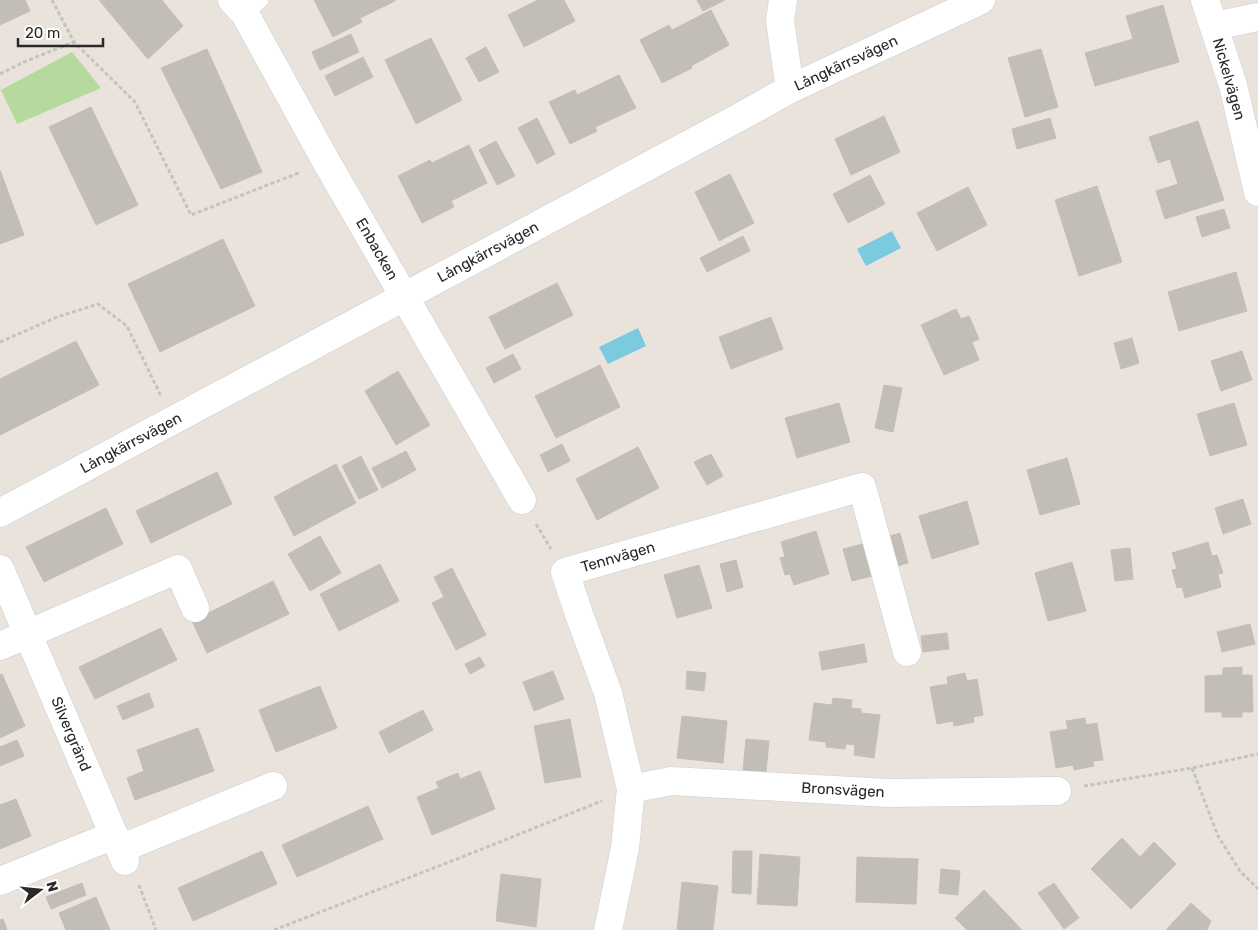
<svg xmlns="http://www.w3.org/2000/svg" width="1258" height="930" viewBox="0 0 1258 930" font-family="Rubik,sans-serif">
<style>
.green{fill:#b6da9e}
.water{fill:#7bcae0}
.building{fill:#c2beb7;stroke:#c4beb6}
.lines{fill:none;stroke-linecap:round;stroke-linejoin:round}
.lane-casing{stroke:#caced9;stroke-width:16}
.street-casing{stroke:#caced9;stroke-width:29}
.path{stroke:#c3c3c3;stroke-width:3;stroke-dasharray:4 2.5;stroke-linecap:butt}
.lane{stroke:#fff;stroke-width:15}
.street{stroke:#fff;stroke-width:28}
.labels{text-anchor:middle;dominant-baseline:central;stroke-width:4;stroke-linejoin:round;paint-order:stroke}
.street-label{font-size:15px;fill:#292929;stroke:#fff}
</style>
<rect width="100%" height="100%" fill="#e9e3dc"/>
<!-- green -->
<path class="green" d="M72,52L101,88L17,124L1,90Z"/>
<!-- water -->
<path class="water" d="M892,231L901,248L866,266L857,249Z
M638,328L646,346L608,364L599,347Z"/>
<!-- building -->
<path class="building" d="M0,0H25L30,11L0,25Z
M99,0H162L183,26L148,59Z
M314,0H395V1L360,18L362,22L333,37Z
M538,0H564L575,21L524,47L508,15Z
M697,0H725L703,11Z
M1163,5L1179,62L1095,86L1085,53L1133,39L1126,16Z
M711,10L729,45L691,66L692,68L662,83L640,40L669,25L672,30Z
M351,34L359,52L320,70L312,52Z
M431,38L462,100L416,124L385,60Z
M486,47L499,72L479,82L466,58Z
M207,49L262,172L221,189L161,68Z
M1041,49L1058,107L1025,117L1008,58Z
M363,57L373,77L335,96L325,76Z
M619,75L636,108L595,127L597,131L570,144L549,102L575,90L577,95Z
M91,107L138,205L96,225L49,127Z
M884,116L900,152L851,175L835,139Z
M537,118L555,154L537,164L518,128Z
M1050,118L1056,138L1017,149L1012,129Z
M1198,121L1224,200L1165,219L1156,191L1178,184L1170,159L1158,163L1149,137Z
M496,141L515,176L497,185L479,150Z
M469,145L487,183L451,201L454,207L422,223L398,176L430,160L432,163Z
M0,170L24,235L0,244Z
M730,174L754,223L719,241L695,192Z
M870,175L885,204L848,223L833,194Z
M1097,186L1122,262L1079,276L1055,200Z
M968,187L987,225L937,251L917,213Z
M1224,209L1230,228L1202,237L1196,217Z
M743,236L750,251L707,272L700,258Z
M223,239L255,306L160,352L128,284Z
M1236,272L1247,311L1179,331L1168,292Z
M557,283L573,315L505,349L489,317Z
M956,309L961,319L969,316L979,339L972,342L979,360L944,375L921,325Z
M771,317L783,349L731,369L719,337Z
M1132,338L1139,363L1121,369L1114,343Z
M76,341L99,385L0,435V379Z
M1242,351L1252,380L1221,391L1211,361Z
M513,354L521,369L494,383L486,368Z
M600,365L620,407L556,438L535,396Z
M398,371L430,425L396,445L365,391Z
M884,385L902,388L893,432L875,428Z
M839,403L850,442L797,458L785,418Z
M1234,403L1247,445L1210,456L1197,414Z
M562,444L570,461L548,472L540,455Z
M638,447L659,488L597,520L576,479Z
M406,451L416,470L382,488L372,468Z
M711,454L723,476L707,485L694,462Z
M361,456L378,490L359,499L342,466Z
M1067,458L1080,504L1040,515L1027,470Z
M336,464L356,503L294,536L274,497Z
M217,472L232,504L151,543L136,511Z
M1243,499L1251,524L1223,534L1215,508Z
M967,501L979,544L932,559L919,516Z
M106,508L123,544L44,582L26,547Z
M816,531L829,574L794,585L790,574L785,575L780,558L785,557L781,542Z
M900,533L908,563L891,568L883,538Z
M320,536L341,573L310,591L288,554Z
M1208,542L1212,556L1217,555L1223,573L1218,574L1221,587L1185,598L1182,587L1177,588L1172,570L1177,569L1172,553Z
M863,544L872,576L852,581L843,549Z
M1130,548L1133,579L1115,581L1111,550Z
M736,560L743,587L727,592L720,564Z
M1072,562L1086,611L1048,621L1035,573Z
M380,564L399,601L339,631L320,594Z
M699,565L712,608L677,618L664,575Z
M452,568L486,635L456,650L432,603L444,597L434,577Z
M273,581L289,614L207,653L192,621Z
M1250,624L1255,644L1222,652L1217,632Z
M161,628L177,660L95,699L79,667Z
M947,633L949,649L923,652L921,636Z
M864,644L867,662L822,670L819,652Z
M480,657L485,666L470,674L465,664Z
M1242,667V675H1252L1253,712H1242V717H1222V712H1205V676L1223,675V668Z
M553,671L564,699L534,711L523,682Z
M687,671L706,673L704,691L686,689Z
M965,673L967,681L977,679L983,715L973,717L974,722L954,726L953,721L937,724L930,687L948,684L947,677Z
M2,674L25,726L0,738V675Z
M320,686L337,728L276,752L259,710Z
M149,693L154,707L123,720L117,706Z
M833,698L852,700L851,708L861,709V713L880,715L874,758L854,755L855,745L846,744L845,749L826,747V742L809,740L814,703L832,705Z
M423,710L433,730L389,753L379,732Z
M682,716L727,721L723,763L677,758Z
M1085,718L1086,725L1097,723L1103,760L1093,761L1094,766L1074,770L1073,765L1056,768L1050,732L1068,729L1066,721Z
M570,719L581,777L545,783L534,726Z
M198,728L214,771L135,800L127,778L144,771L137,750Z
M746,739L769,741L766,772L743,770Z
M17,740L24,756L0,766V747Z
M480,771L495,809L432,835L417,797L439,788L436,782L458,773L460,779Z
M16,799L31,836L0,849V805Z
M368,806L383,839L297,877L282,845Z
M1122,838L1140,857L1154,842L1176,864L1131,909L1091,869Z
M262,851L277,884L193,921L178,888Z
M733,851H752L751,894L732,893Z
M760,854L800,857L797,906L757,904Z
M857,857L918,859L916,904L856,902Z
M941,869L960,871L958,895L939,893Z
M501,874L541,879L536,927L496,921Z
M682,882L718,886L713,930H677Z
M82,883L86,895L51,909L46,897Z
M1054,883L1079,918L1064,929L1038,893Z
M984,890L1022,930H967L955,918Z
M96,897L110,930H66L59,913Z
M1191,903L1211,921L1207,930H1166Z
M3,919L7,930H0V920Z"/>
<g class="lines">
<!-- lane casing -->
<g class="lane-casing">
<path id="lane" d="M245,14L261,0"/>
</g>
<!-- street casing -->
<g class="street-casing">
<path id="street" d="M232,0L245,14L327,163L522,500
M783,0L780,21L790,89
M1205,0L1233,85L1258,192
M1214,26L1258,17
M0,513L738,118L790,89L981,0
M0,569L125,861
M0,646L178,569L195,608
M631,789L671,781L888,793L1057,791
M120,849L273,786
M0,881L114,835
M608,930L625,848L631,789L608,693L579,614L565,572L862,487L907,652"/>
</g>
<!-- path -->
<path class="path" d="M52,0L74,42L135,102L191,215L301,172
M0,74L24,62L74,42
M0,342L57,317L98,304L127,326L161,396
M536,524L551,549
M1192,768L1218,836L1240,871L1258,889
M1084,786L1192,768L1258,754
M139,885L156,930
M274,930L457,859L602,801"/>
<!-- lane -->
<use href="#lane" class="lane"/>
<!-- street -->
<use href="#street" class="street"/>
</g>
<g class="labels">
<!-- street labels -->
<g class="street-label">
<text transform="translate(846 63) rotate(-25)">Långkärrsvägen</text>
<text transform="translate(1229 79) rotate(74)">Nickelvägen</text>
<text transform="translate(377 249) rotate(60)">Enbacken</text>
<text transform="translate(488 252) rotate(-28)">Långkärrsvägen</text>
<text transform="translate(131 443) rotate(-28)">Långkärrsvägen</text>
<text transform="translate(618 557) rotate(-16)">Tennvägen</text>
<text transform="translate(71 734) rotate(67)">Silvergränd</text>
<text transform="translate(843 790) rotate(3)">Bronsvägen</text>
</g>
</g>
<!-- north arrow -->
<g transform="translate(40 890) rotate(74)" stroke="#ffffff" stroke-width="4" paint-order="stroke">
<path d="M0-4L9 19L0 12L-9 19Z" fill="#292929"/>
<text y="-8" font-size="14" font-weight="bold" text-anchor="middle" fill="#292929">N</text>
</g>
<!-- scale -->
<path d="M18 38v8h85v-8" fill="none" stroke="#292929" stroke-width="2.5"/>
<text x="25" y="38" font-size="15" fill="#292929" stroke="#ffffff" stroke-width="4" paint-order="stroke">20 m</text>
</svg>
